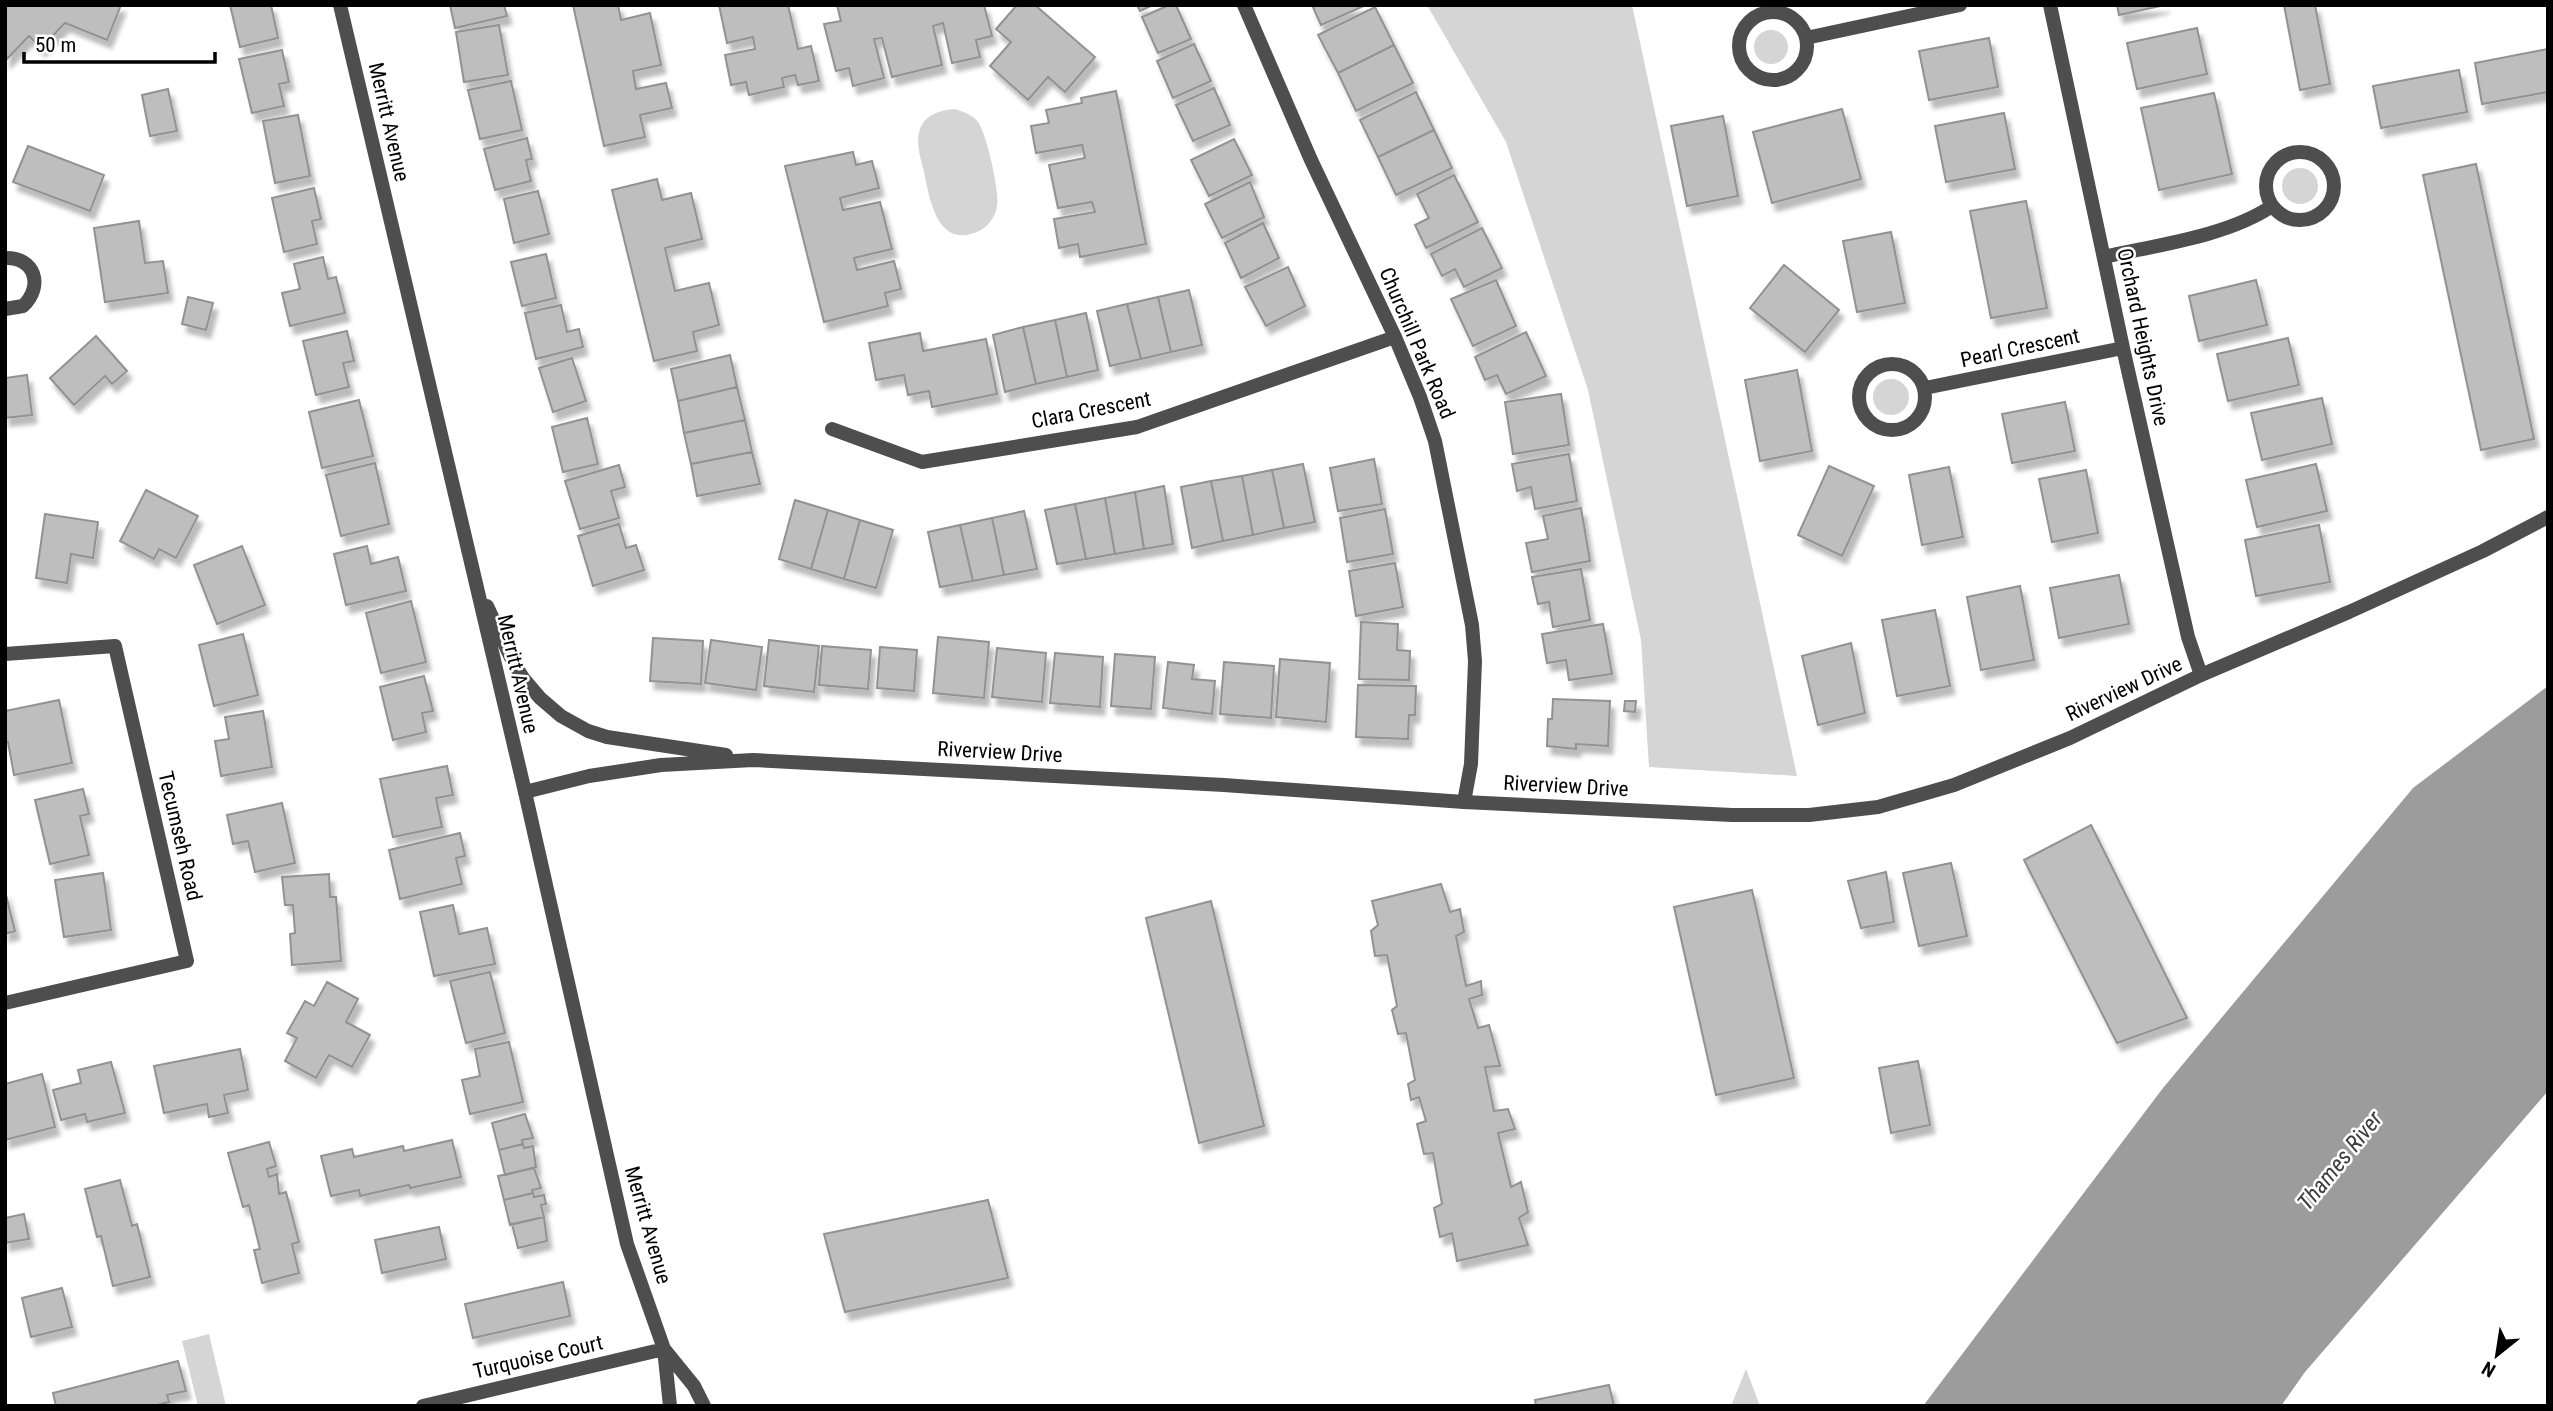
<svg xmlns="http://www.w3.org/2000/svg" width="2553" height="1411" viewBox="0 0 2553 1411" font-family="'Roboto Condensed',sans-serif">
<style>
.green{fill:#d5d5d5}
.water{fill:#9c9c9c}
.building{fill:#bebebe;stroke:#929292;stroke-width:2;filter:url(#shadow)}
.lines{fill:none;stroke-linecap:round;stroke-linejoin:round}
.minor{stroke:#4e4e4e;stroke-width:14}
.tertiary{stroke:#4e4e4e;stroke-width:14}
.labels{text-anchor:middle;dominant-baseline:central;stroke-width:5;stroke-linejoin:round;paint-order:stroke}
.street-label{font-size:21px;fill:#000;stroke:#fff}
.water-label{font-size:23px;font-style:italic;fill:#3d3d3d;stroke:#fff}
</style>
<defs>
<filter id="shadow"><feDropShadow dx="4.5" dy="8" stdDeviation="2" flood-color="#0004"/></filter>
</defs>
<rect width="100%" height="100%" fill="#fff"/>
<!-- green -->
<path class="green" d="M1427,5H1632L1797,776L1649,767L1641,640L1588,390L1506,142Z
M1754 47a17 17 0 1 1 34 0a17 17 0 1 1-34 0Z
M955,109C963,112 972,114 978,122C986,132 1000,192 997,206C996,216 988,227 979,231C937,250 930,200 924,172C921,159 915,143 920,129C925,115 940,110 955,109Z
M2282 186a18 18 0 1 1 36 0a18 18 0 1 1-36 0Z
M1873 397a18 18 0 1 1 36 0a18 18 0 1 1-36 0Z
M209,1334L226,1406H198L182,1341Z
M1746,1369L1760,1406H1731Z"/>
<!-- water -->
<path class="water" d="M2548,686V1091L2305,1372L2281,1406H1923L2163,1088L2413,788Z"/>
<!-- building -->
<path class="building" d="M5,5H121L107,40L65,23L41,48L29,36L6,60Z
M230,5H271L278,38L240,47Z
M450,5H504L507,16L455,28Z
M573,5H618L621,20L650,13L661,65L633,71L636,89L666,83L672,108L640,115L645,137L604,146Z
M719,5H788L798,49L811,46L819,81L798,85L795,75L782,78L784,87L749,95L746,82L731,85L725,55L755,49L753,37L727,43Z
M837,5H984L992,36L976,40L980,57L952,63L943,23L933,26L942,65L892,77L882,38L874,39L884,78L853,86L849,68L836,71L824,24L841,21Z
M1017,5H1035L1095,57L1065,92L1048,77L1028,100L990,66L1011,42L996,29Z
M1137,5H1153L1140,11Z
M1169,5H1176L1191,39L1158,53L1142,17Z
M1312,5H1366L1321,25Z
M2117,5H2165L2119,15Z
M2284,5H2315L2330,84L2300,90Z
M1375,7L1394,45L1338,73L1318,35Z
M499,25L508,75L464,82L456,32Z
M2197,28L2207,74L2137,89L2127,43Z
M1989,38L1998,87L1929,100L1919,51Z
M1194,44L1211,81L1173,98L1157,61Z
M1394,45L1413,83L1356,111L1338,73Z
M2548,49V92L2482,104L2475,63Z
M282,50L289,82L279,84L284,106L252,113L239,59Z
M2459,70L2467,112L2381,128L2373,86Z
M511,81L522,130L480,139L468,90Z
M1214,88L1230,125L1193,141L1176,105Z
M168,89L177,131L150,136L142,95Z
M1116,91L1146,244L1080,257L1078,244L1059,248L1054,219L1095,212L1092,202L1058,208L1049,165L1085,158L1082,145L1036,153L1031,126L1049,123L1046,110L1082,103L1081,98Z
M1416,92L1434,130L1378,157L1360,120Z
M2214,93L2232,174L2159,190L2141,108Z
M1842,109L1861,179L1772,203L1753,132Z
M2004,113L2015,169L1946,182L1935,126Z
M298,115L310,176L275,183L263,121Z
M1723,116L1738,196L1687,206L1671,126Z
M1434,130L1452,168L1396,195L1378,157Z
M527,138L532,159L526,160L531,181L495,190L484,149Z
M1234,139L1252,175L1209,196L1191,160Z
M28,146L104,175L90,211L13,182Z
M853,152L856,165L872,161L879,188L840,198L843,210L880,202L892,249L854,258L857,270L894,261L901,289L885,293L888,306L824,322L785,166Z
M2476,164L2534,439L2481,450L2423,175Z
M1454,175L1478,222L1426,248L1415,225L1429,218L1417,194Z
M657,179L662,200L691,193L702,239L665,248L675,291L709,283L719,325L693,332L697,351L654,361L612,190Z
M1250,182L1264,217L1222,238L1205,204Z
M314,188L321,219L312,221L317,244L284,252L272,198Z
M538,191L549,234L514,243L504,199Z
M2026,201L2047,308L1991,318L1970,211Z
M139,221L145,263L163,261L168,293L105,302L94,228Z
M1263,223L1279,258L1241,278L1225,243Z
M1482,228L1502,268L1464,287L1455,269L1442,276L1431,254Z
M1891,232L1905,303L1857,312L1843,241Z
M546,254L556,298L522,306L511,262Z
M323,257L328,279L336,277L345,313L290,326L282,293L300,289L294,264Z
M1784,265L1839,310L1805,352L1750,308Z
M1288,267L1305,306L1266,326L1245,287Z
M1496,280L1516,326L1473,346L1451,299Z
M2256,280L2267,325L2199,341L2189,296Z
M1189,290L1202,345L1171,352L1158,297Z
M188,297L213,303L206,330L182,324Z
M1158,297L1171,352L1141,359L1127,304Z
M1127,304L1141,359L1110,366L1097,311Z
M561,305L567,332L579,329L583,347L536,359L525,313Z
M1086,313L1098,370L1067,377L1055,320Z
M1055,320L1067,377L1036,384L1023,327Z
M1023,327L1036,384L1005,392L993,335Z
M347,331L354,361L343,363L349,387L316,395L303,341Z
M1526,332L1546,376L1506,394L1497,375L1485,380L1475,357Z
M920,333L923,351L986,339L997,394L932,407L929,391L908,395L904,375L876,380L869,343Z
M96,336L127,371L112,384L105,376L74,405L50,378Z
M2288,338L2299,385L2228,401L2217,354Z
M730,355L737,387L678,401L671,369Z
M572,358L586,401L553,412L539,368Z
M1797,370L1812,451L1760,461L1745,380Z
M27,375L32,415L5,418V378Z
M737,387L745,420L684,433L678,401Z
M1561,394L1569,445L1513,454L1505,402Z
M2322,398L2332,444L2262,460L2251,413Z
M359,400L373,456L322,468L309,412Z
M2065,402L2075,451L2012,463L2002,414Z
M587,418L598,464L563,472L552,427Z
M745,420L752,452L691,464L684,433Z
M752,452L760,484L697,496L691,464Z
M1569,454L1577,501L1535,509L1531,487L1517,491L1512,464Z
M1374,459L1382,504L1338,511L1330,468Z
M375,463L389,524L341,536L326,475Z
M1303,464L1315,522L1284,528L1272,470Z
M2316,464L2327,511L2257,527L2246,480Z
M619,465L625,487L611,491L619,518L580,529L565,481Z
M1829,466L1874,486L1842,556L1798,535Z
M1949,467L1963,537L1922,545L1909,475Z
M1272,470L1284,528L1253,535L1242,476Z
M2086,470L2098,533L2052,542L2039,479Z
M1242,476L1253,535L1223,541L1211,481Z
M1211,481L1223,541L1192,548L1181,487Z
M1164,486L1173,544L1144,549L1135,492Z
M146,490L198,516L176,558L159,549L154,559L120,541Z
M1135,492L1144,549L1115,554L1105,498Z
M1105,498L1115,554L1086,559L1075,504Z
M795,500L828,510L811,569L779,559Z
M1075,504L1086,559L1057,564L1045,510Z
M1581,508L1590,561L1532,572L1526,543L1548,539L1543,516Z
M1385,509L1393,554L1347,562L1340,518Z
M828,510L860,520L844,579L811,569Z
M1024,511L1037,569L1004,575L992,518Z
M45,514L98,522L93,558L71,554L67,583L36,578Z
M992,518L1004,575L973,581L960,525Z
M860,520L893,530L876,588L844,579Z
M619,524L626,548L636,545L644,570L593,586L578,536Z
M960,525L973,581L940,587L928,532Z
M2319,525L2330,582L2256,596L2245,540Z
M242,546L265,605L217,624L194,565Z
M367,546L371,564L398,557L406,591L346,605L334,554Z
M1395,563L1403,607L1356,616L1349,571Z
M1581,569L1590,620L1553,627L1549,602L1538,604L1532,577Z
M2119,575L2129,624L2059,638L2050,588Z
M2020,586L2034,660L1981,670L1967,597Z
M411,601L426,662L381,673L366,613Z
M1935,610L1950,686L1897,696L1882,620Z
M1361,622L1398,624L1397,650L1410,651L1409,680L1359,679Z
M1603,624L1612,674L1569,680L1566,660L1547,663L1542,634Z
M243,634L258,695L214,706L199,645Z
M938,637L989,642L984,698L933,693Z
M653,638L703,641L701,684L650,681Z
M711,640L762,647L756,690L705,683Z
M769,640L819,646L814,692L764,686Z
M1851,643L1865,713L1818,725L1802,656Z
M822,646L871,650L868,689L819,685Z
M880,647L917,650L914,691L877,688Z
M997,648L1046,653L1042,702L992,697Z
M1055,653L1103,657L1100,707L1050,703Z
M1115,654L1155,657L1151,709L1111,706Z
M1280,659L1330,663L1326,722L1276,717Z
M1168,662L1194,665L1192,679L1215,681L1212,714L1163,708Z
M1224,662L1274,666L1271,718L1220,714Z
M424,676L433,711L422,713L426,732L393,740L380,687Z
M1358,685L1416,686L1415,715H1409L1408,739L1356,737Z
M1553,699L1610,701L1608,746L1576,744V749L1547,746L1548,719H1552Z
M59,700L72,763L14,775L8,742H5V711Z
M1625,701H1636L1635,712L1624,711Z
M263,711L272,767L221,776L215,741L229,739L225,717Z
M447,766L453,795L436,798L442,827L393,837L380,779Z
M83,789L89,814L80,816L89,855L50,864L35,800Z
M282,803L295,863L255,872L248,841L233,844L227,815Z
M2091,825L2187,1018L2117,1043L2024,860Z
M460,833L465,856L456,858L462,884L400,899L389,850Z
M1951,863L1967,936L1919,946L1903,873Z
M1886,872L1894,922L1861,928L1848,881Z
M103,873L111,930L64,937L55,880Z
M329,874L330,897H336L341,961L292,965L290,934L295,933L293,905H285L282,877Z
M1441,884L1450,912L1460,909L1464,932L1456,936L1466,986L1481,981L1482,995L1469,999L1478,1028L1489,1025L1500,1066L1485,1067L1494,1111L1508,1109L1515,1129L1498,1133L1511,1187L1521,1182L1528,1212L1519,1218L1528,1245L1457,1261L1452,1233L1440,1237L1434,1208L1442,1204L1433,1153L1424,1154L1417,1124L1426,1121L1419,1097L1411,1100L1408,1084L1415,1080L1406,1033L1398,1034L1392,1010L1397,1006L1387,955L1375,956L1371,931L1378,925L1372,901Z
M1752,890L1794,1078L1716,1095L1674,907Z
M5,891L15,931L5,934Z
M1211,901L1264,1126L1199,1143L1146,918Z
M453,905L459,934L487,928L495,964L434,976L420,912Z
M490,972L505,1033L466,1043L450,981Z
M327,982L358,999L346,1022L370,1035L352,1067L329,1055L316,1078L285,1061L297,1038L287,1033L305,1001L314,1006Z
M509,1042L523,1102L470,1114L462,1080L480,1076L475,1049Z
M240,1049L248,1090L224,1095L228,1113L209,1117L207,1104L164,1113L154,1066Z
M1918,1061L1930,1125L1891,1133L1879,1068Z
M111,1062L125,1113L87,1122L85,1114L61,1120L53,1090L81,1083L78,1070Z
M42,1074L55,1127L5,1140V1084Z
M525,1114L533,1138L522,1140L523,1144L499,1150L492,1123Z
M452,1140L461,1177L410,1188L409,1185L360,1196L359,1190L331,1196L321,1156L352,1149L354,1157L403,1146L404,1151Z
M269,1142L276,1166L267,1169L269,1177L277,1174L279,1194L286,1192L299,1242L292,1244L299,1273L262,1283L254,1250L260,1249L249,1205L243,1207L228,1153Z
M523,1144L524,1148L533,1146L536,1167L505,1175L499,1150Z
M534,1168L541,1188L532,1190L533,1193L504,1200L498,1176Z
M120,1180L132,1226L137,1224L150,1277L113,1286L101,1236L97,1237L85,1189Z
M533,1193L534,1197L544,1195L546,1204L541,1205L544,1217L510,1225L504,1200Z
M988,1200L1008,1278L845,1312L824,1234Z
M24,1214L29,1239L5,1243V1218Z
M544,1217L547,1241L518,1248L512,1224Z
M439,1227L446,1259L382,1273L375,1240Z
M563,1282L570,1316L473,1338L465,1304Z
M62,1288L72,1327L31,1337L22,1298Z
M178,1361L186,1391L167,1395L169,1402L153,1406H56L53,1393Z
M1609,1385L1614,1406H1536L1535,1400Z"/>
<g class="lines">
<!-- minor -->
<path class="minor" d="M1244,5L1311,160L1395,337L1420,397L1435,441L1472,625L1475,661L1471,764L1464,802
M2050,5L2123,348L2188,637L2201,675
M1739 46a34 34 0 1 1 68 0a34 34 0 1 1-68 0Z
M1806,38L1960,5
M2266 186a34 34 0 1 1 68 0a34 34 0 1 1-68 0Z
M2104,257C2157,245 2228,236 2272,206
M5,258C35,257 44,286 23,306L5,309
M1859 397a33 33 0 1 1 66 0a33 33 0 1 1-66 0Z
M1925,388L2123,348
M832,429L922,462L1137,427L1395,337
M5,654L115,646L187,961L5,1003
M525,792L627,1244L664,1349L670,1406
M664,1349L694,1386L704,1406
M423,1406L664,1349"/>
<!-- tertiary -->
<path class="tertiary" d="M340,5L525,792L589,776L661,765L753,760L1224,785L1464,802L1732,815H1809L1878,807L1954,785L2070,738L2201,675L2349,612L2483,551L2548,517
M487,606L513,662L523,678L540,698L561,716L588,731L607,737L726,755"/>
</g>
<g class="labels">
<!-- street labels -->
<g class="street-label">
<text transform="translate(389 122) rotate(77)">Merritt Avenue</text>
<text transform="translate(2143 337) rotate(78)">Orchard Heights Drive</text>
<text transform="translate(1417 343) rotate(67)">Churchill Park Road</text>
<text transform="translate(2020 348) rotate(-12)">Pearl Crescent</text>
<text transform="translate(1091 410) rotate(-11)">Clara Crescent</text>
<text transform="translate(518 674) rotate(77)">Merritt Avenue</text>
<text transform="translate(2124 689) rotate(-25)">Riverview Drive</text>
<text transform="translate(1000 752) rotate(3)">Riverview Drive</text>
<text transform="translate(1566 786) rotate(3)">Riverview Drive</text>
<text transform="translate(180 836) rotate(77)">Tecumseh Road</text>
<text transform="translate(648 1225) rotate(74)">Merritt Avenue</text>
<text transform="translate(538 1357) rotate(-13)">Turquoise Court</text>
</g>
<!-- water labels -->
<g class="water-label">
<text transform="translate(2340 1161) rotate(-51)">Thames River</text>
</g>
</g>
<!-- border -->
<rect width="2553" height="1411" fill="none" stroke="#000000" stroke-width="14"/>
<!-- north arrow -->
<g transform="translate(2497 1355) rotate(210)" stroke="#ffffff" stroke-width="5" paint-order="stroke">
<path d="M0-5L12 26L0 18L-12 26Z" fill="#000000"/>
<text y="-10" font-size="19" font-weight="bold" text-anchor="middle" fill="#000000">N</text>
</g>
<!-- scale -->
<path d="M24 52v10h191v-10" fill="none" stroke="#000000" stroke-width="3.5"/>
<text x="35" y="52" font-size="21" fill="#000000" stroke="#ffffff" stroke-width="5" paint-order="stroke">50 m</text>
</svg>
